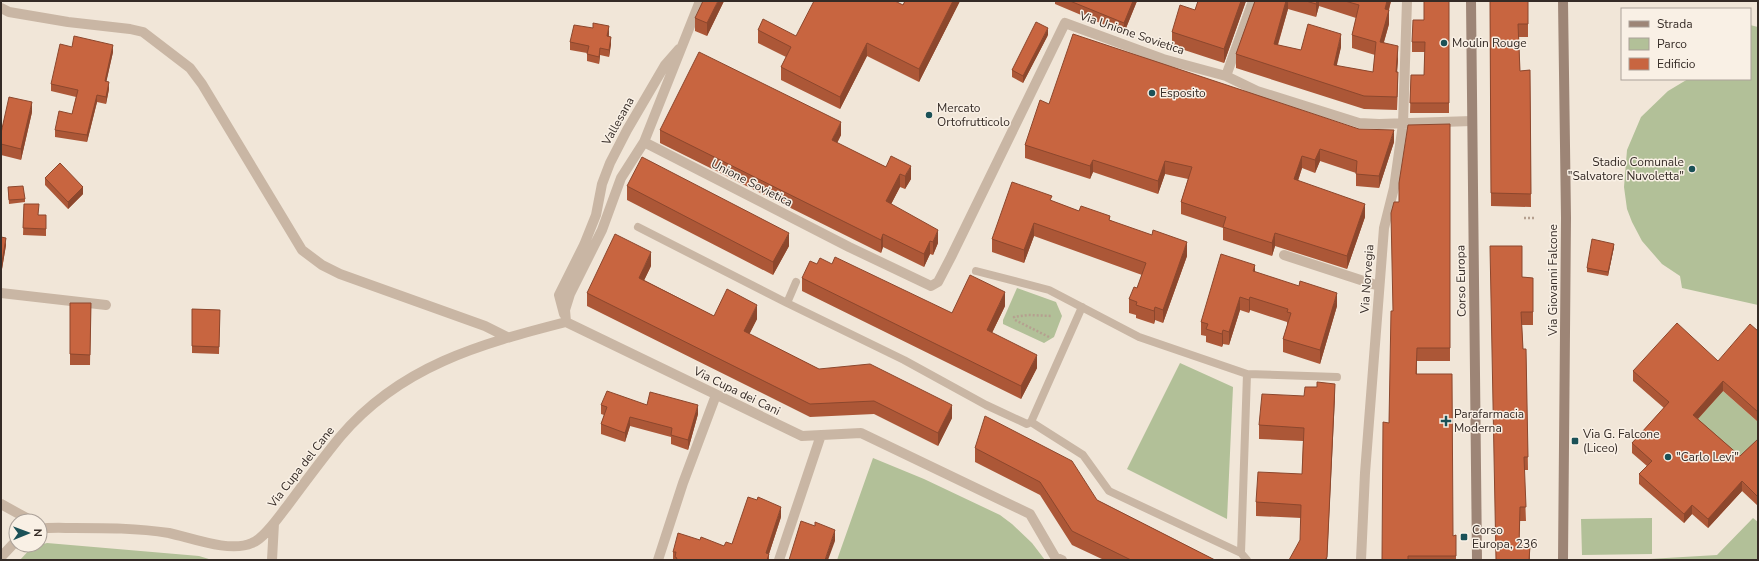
<svg xmlns="http://www.w3.org/2000/svg" width="1759" height="561" viewBox="0 0 1759 561" font-family="'Nunito Sans',sans-serif">
<style>
.green{fill:#b2c098}
.lines{fill:none;stroke-linecap:round;stroke-linejoin:round}
.path{stroke:#b5a08f;stroke-width:2.5;stroke-dasharray:2 2;stroke-linecap:butt}
.service{stroke:#c9b6a4;stroke-width:8}
.minor{stroke:#c9b6a4;stroke-width:10}
.secondary{stroke:#9d8576;stroke-width:10}
.wall{fill:#ac5737;fill-rule:evenodd}
.shaded-wall{fill:#8c472d}
.building{fill:#c86540;stroke:#8c472d}
.poi-dot{fill:#1b5157;stroke:#f9f0e5;stroke-width:1.5}
.labels{text-anchor:middle;dominant-baseline:central;stroke-width:3;stroke-linejoin:round;paint-order:stroke}
.street-label{font-size:12px;fill:#352b26;stroke:#f9f0e5}
.poi-label{font-size:12px;fill:#352b26;stroke:#f9f0e5;text-anchor:start}
</style>
<rect width="100%" height="100%" fill="#f1e6d8"/>
<!-- green -->
<path class="green" d="M1750,25L1758,27V305L1682,288L1680,276L1662,264L1642,241L1632,222L1627,209L1624,187L1627,150L1641,117L1668,91L1688,79H1750Z
M1017,288L1056,302L1062,316L1054,337L1044,343L1003,324V320Z
M1180,363L1233,387L1227,519L1127,469Z
M1723,391L1758,422V448L1740,465L1693,424Z
M873,458L924,479L1000,515L1012,524L1032,543L1045,560H837Z
M1652,518V554L1582,555L1581,519Z
M1753,518L1758,522V560H1632L1717,555Z
M47,543L199,556L212,560H20L32,547Z"/>
<g class="lines">
<!-- path -->
<path class="path" d="M1524,218H1535
M1049,337L1015,320L1014,317L1028,315L1052,316"/>
<!-- service -->
<path class="service" d="M638,227L787,303
M976,271L1049,290L1139,337L1247,374L1337,377
M796,282L787,303L904,360L986,405L1027,424L1031,422L1082,307
M1031,422L1083,455L1109,491L1241,553
M1247,560L1241,553L1247,374"/>
<!-- minor -->
<path class="minor" d="M1,8L9,12L68,22L130,29L143,32L190,68L202,84L302,250L322,265L340,274L485,326L507,337
M1226,76L1253,1
M644,142L849,247L931,286L938,282L951,257L1065,23L1163,59L1226,76L1257,91L1359,123L1379,124L1472,121
M1284,255L1379,286
M1,293L106,305
M564,314L559,295L584,245L596,215L602,184L610,163L627,130L665,65L679,49
M566,322L802,436L861,433L1030,514L1055,557L1062,560
M566,322L565,310L570,294L602,230L621,178L644,142L700,1
M1,504L32,521
M40,529C50,527 63,528 74,528C106,528 137,528 169,533C192,538 230,553 252,543C265,538 279,516 288,505C305,482 322,459 340,437C400,366 480,344 566,322
M1,557L16,541
M272,560L274,523
M658,560L683,483L716,395
M779,560L821,435
M1361,560L1365,473L1384,228L1394,188L1403,124L1407,1"/>
<!-- secondary -->
<path class="secondary" d="M1471,1L1477,560
M1563,560L1566,218L1563,1"/>
</g>
<!-- wall -->
<path class="wall" d="M724,1L707,36L695,31V18Z
M905,1H960L919,82L867,56L840,109L781,80V67L786,57L758,43V30L796,36L903,5Z
M1055,1H1137L1124,33L1055,4Z
M1198,1H1246L1224,63L1172,46V32L1195,10Z
M1255,1H1391L1389,10V24L1384,42L1398,59L1397,72L1398,85L1397,110L1364,109L1236,68V54ZM1319,6L1356,18L1352,35V48L1375,55L1373,72L1336,66L1341,47L1301,50L1278,45L1288,9L1316,17Z
M1449,1V113H1410L1411,75H1424L1425,52H1412V42L1424,20Z
M1490,1H1528V37H1519L1520,71L1530,70L1531,207L1491,206Z
M609,33V36L611,44L609,57L600,55L599,64L587,61V53L570,50V42Z
M1048,35L1023,83L1012,77V70Z
M72,47L113,52L106,82L109,89L106,104L97,102L87,142L55,137V130L72,114L76,97L51,91V84Z
M1049,104L1394,142L1379,188L1356,186V173L1320,161L1315,173L1302,168L1298,181L1365,217L1347,269L1275,246L1272,256L1223,240V228L1181,214V202L1188,179L1165,174L1158,194L1093,172L1090,179L1025,158V145Z
M32,112L21,160L1,155V133Z
M1450,124V361H1417V374L1453,536L1456,535V560H1382L1389,423L1399,202V183Z
M660,130L841,135L837,143L911,179L905,189L900,187L891,204L938,243L933,255L930,254L924,267L883,247L881,253L660,143Z
M45,178L83,194L68,209L45,185Z
M627,186L789,246L773,275L627,200Z
M8,187L25,199V202L9,204Z
M1052,201L1079,211L1110,220L1187,256L1163,323L1155,320L1154,324L1136,318V315L1129,313V299L1137,288L1142,275L1034,236L1024,263L992,252V239Z
M24,204L38,215H46V236L23,235Z
M1,237L6,245L2,269H1Z
M1614,247L1608,276L1587,272V268Z
M817,264H832L952,313L1005,306L992,333L1037,368L1021,399L802,291V278Z
M651,266L644,280L714,316L757,319L749,334L819,369L952,418L938,446L874,414L810,417L587,306V293Z
M1255,272L1337,306L1320,364L1283,352V339L1287,326V322L1250,310L1249,313L1240,310L1229,345L1223,344L1222,347L1206,342V336L1201,335V322Z
M1522,277L1533,278V325H1522L1523,349H1526L1528,470H1524L1526,521H1520L1519,545L1530,546V560H1496Z
M70,303H91L90,365H70Z
M192,309L220,310L219,354L192,353Z
M1758,331V422L1723,391L1698,419L1740,456L1758,439V506L1742,491L1708,528L1692,514L1684,523L1639,484V474L1647,466L1632,453V443L1664,408L1633,381V371L1718,361Z
M1304,396L1335,397L1301,518L1256,516V502L1302,474L1303,441L1259,439V425Z
M601,405H647L698,414L688,450L671,444V437L630,426L625,442L601,434V424L604,415L601,414Z
M975,448L1097,500L1215,560H1104L1072,545L1040,495L975,462Z
M781,517L769,554V560H673V552L700,540L724,546L732,544Z"/>
<!-- shaded-wall -->
<path class="shaded-wall" d="M718,1H724L707,36V23Z
M953,1H960L919,82V69Z
M1133,1H1137L1124,33V23Z
M1241,1H1246L1224,63V49Z
M1286,1H1288V9L1274,57V44Z
M1317,1H1319V6L1316,17V4Z
M1387,1H1391L1385,23V9Z
M1389,10V24L1380,55V42Z
M609,26V33L607,43V36Z
M1048,28V35L1023,83V76Z
M1341,34V47L1334,78V65Z
M611,37V44L609,57V50Z
M867,43V56L840,109V97Z
M113,45V52L105,88V81Z
M1398,46V59L1396,85V72Z
M600,48V55L599,64V57Z
M109,82V89L106,104V97Z
M97,95V102L87,142V135Z
M32,102V112L21,160V149Z
M841,122V135L832,153V140Z
M1394,130V142L1379,188V176Z
M1320,149V161L1315,173V160Z
M1302,156V168L1294,192V179Z
M1093,160V172L1090,179V166Z
M1165,161V174L1158,194V181Z
M911,166V179L905,189V176Z
M900,174V187L886,214V201Z
M83,187V194L68,209V202Z
M1365,204V217L1347,269V256Z
M1034,223V236L1024,263V250Z
M938,230V243L933,255V242Z
M789,233V246L773,275V262Z
M1275,233V246L1272,256V243Z
M883,234V247L881,253V240Z
M6,238V245L2,269V262Z
M930,241V254L924,267V254Z
M1187,242V256L1163,323V310Z
M1614,244V247L1608,276V272Z
M651,252V266L639,291V278Z
M1255,265V278L1253,271Z
M1005,292V306L987,343V330Z
M1337,293V306L1320,364V350Z
M1240,297V310L1229,345V332Z
M1250,297V310L1249,313V300Z
M757,305V319L744,345V331Z
M1155,307V320L1154,324V311Z
M1223,330V344L1222,347V334Z
M1037,355V368L1021,399V386Z
M1723,381V391L1693,424V415Z
M1335,384V397L1327,560H1325Z
M698,405V414L688,450V440Z
M952,405V418L938,446V433Z
M630,417V426L625,442V433Z
M1742,481V491L1708,528V519Z
M1692,505V514L1684,523V514Z
M781,507V517L767,560L766,553Z
M835,530V541L828,560H825Z"/>
<!-- building -->
<path class="building" d="M703,1H718L707,23L695,18Z
M814,1H895L903,5L905,1H953L919,69L867,43L840,97L781,67L791,47L758,30L763,19L796,36Z
M1070,1H1133L1124,23Z
M1198,1H1241L1224,49L1172,32L1180,5L1195,10Z
M1255,1H1286L1274,44L1301,50L1308,24L1341,34L1334,65L1373,72L1376,42L1352,35L1359,5L1345,1H1387L1385,9L1389,10L1380,42L1398,46L1396,72H1398L1397,97L1364,96L1236,54Z
M1306,1H1317L1316,4Z
M1424,1H1449V103H1410L1411,75H1424L1425,42H1412L1413,20H1424Z
M1490,1H1528V24H1518L1520,71L1530,70L1531,194L1491,193Z
M1036,22L1048,28L1023,76L1012,70Z
M593,23L609,26L607,36L611,37L609,50L600,48L599,57L587,54L589,46L570,42L574,25L593,28Z
M1073,34L1359,129L1394,130L1379,176L1356,174L1357,161L1320,149L1315,160L1302,156L1294,179L1365,204L1347,256L1275,233L1272,243L1223,227L1226,217L1181,202L1192,167L1165,161L1158,181L1093,160L1090,166L1025,145L1040,100L1049,104Z
M74,36L113,45L105,81L109,82L106,97L97,95L87,135L55,130L59,111L72,114L78,90L51,84L60,44L72,47Z
M699,52L841,122L832,140L886,167L891,156L911,166L905,176L900,174L886,201L938,230L933,242L930,241L924,254L883,234L881,240L660,130Z
M9,97L32,102L21,149L1,144V133Z
M1450,124V348H1417L1416,374H1452L1453,536L1456,535V556H1408V560H1382L1383,422L1389,423L1391,311H1393L1391,213L1394,202H1399V183L1408,125Z
M642,157L789,233L773,262L627,186Z
M60,163L83,187L68,202L45,178Z
M1012,182L1052,196L1050,200L1079,211L1081,206L1110,216L1109,220L1152,235L1153,230L1187,242L1163,310L1155,307L1154,311L1136,305L1137,302L1129,299L1134,287L1137,288L1146,263L1034,223L1024,250L992,239Z
M23,186L25,199L9,200L8,187Z
M24,204H39L38,215H46V229L23,228Z
M615,234L651,252L639,278L714,316L727,289L757,305L744,331L819,369L870,364L952,405L938,433L874,401L810,404L587,293Z
M1,237L6,238L2,262H1Z
M1592,239L1614,244L1608,272L1587,268Z
M1490,246H1522V277L1533,278V312H1521L1523,349H1526L1528,457H1524L1526,507H1520L1519,545L1530,546L1529,560H1496Z
M1221,254L1255,265L1253,271L1299,286L1300,281L1337,293L1320,350L1283,339L1291,313L1287,312L1288,309L1250,297L1249,300L1240,297L1229,332L1223,330L1222,334L1206,329L1208,324L1201,322Z
M835,257L952,313L970,275L1005,292L987,330L1037,355L1021,386L802,278L810,261L817,264L820,258L832,264Z
M70,303H91L90,355L70,354Z
M192,309L220,310L219,347L192,346Z
M1677,323L1718,361L1750,324L1758,331V412L1723,381L1693,415L1740,456L1758,439V497L1742,481L1708,519L1692,505L1684,514L1639,474L1652,461L1632,443L1669,402L1633,371Z
M1317,382L1335,384L1327,557L1325,560H1289L1300,540L1301,505L1256,502L1258,472L1302,474L1304,428L1259,425L1262,394L1304,396L1305,387H1317Z
M607,391L647,405L650,392L698,405L688,440L671,435L672,428L630,417L625,433L601,424L607,407L601,405Z
M985,416L1072,461L1097,500L1215,560H1131L1072,531L1040,482L975,448Z
M748,497L757,500L758,497L781,507L766,553L769,554L767,560H676L677,558L675,557L676,552H673L678,533L700,540L701,537L724,546L726,542L732,544Z
M801,521L815,526V522L835,530L825,560H789Z"/>
<!-- markers -->
<g class="poi-dot">
<circle cx="1444" cy="43" r="4"/>
<circle cx="1152" cy="93" r="4"/>
<circle cx="929" cy="115" r="4"/>
<circle cx="1692" cy="169" r="4"/>
<path d="M1444 415h4v4h4v4h-4v4h-4v-4h-4v-4h4z"/>
<rect x="1571" y="437" width="8" height="8" rx="2"/>
<circle cx="1668" cy="457" r="4"/>
<rect x="1460" y="533" width="8" height="8" rx="2"/>
</g>
<g class="labels">
<!-- street labels -->
<g class="street-label">
<text transform="translate(1132 33) rotate(19)">Via Unione Sovietica</text>
<text transform="translate(618 121) rotate(-61)">Vallesana</text>
<text transform="translate(752 183) rotate(27)">Unione Sovietica</text>
<text transform="translate(1367 279) rotate(-86)">Via Norvegia</text>
<text transform="translate(1553 280) rotate(-90)">Via Giovanni Falcone</text>
<text transform="translate(1461 281) rotate(-91)">Corso Europa</text>
<text transform="translate(737 391) rotate(26)">Via Cupa dei Cani</text>
<text transform="translate(301 467) rotate(-52)">Via Cupa del Cane</text>
</g>
<!-- poi labels -->
<g class="poi-label">
<text x="1452" y="43">Moulin Rouge</text>
<text x="1160" y="93">Esposito</text>
<text x="937" y="108">Mercato<tspan x="937" dy="14">Ortofrutticolo</tspan></text>
<text x="1684" y="162" text-anchor="end">Stadio Comunale<tspan x="1684" dy="14">"Salvatore Nuvoletta"</tspan></text>
<text x="1454" y="414">Parafarmacia<tspan x="1454" dy="14">Moderna</tspan></text>
<text x="1583" y="434">Via G. Falcone<tspan x="1583" dy="14">(Liceo)</tspan></text>
<text x="1676" y="457">"Carlo Levi"</text>
<text x="1472" y="530">Corso<tspan x="1472" dy="14">Europa, 236</tspan></text>
</g>
</g>
<!-- border -->
<rect width="1759" height="561" fill="none" stroke="#352b26" stroke-width="4"/>
<!-- legend -->
<rect x="1621" y="8" width="130" height="72" fill="#f9f0e5" stroke="#aba199"/>
<rect x="1629" y="21" width="20" height="6" fill="#9d8576" stroke="#aba199"/>
<text x="1657" y="28" font-size="12" fill="#352b26">Strada</text>
<rect x="1629" y="38" width="20" height="12" fill="#b2c098" stroke="#aba199"/>
<text x="1657" y="48" font-size="12" fill="#352b26">Parco</text>
<rect x="1629" y="58" width="20" height="12" fill="#c86540" stroke="#aba199"/>
<text x="1657" y="68" font-size="12" fill="#352b26">Edificio</text>
<!-- north arrow -->
<g transform="translate(28 533) rotate(89)"><circle r="19" fill="#f9f0e5" stroke="#aba199"/>
<path d="M0-3L7 15L0 10L-7 15Z" fill="#1b5157"/>
<text y="-6" font-size="11" font-weight="bold" text-anchor="middle" fill="#352b26">N</text>
</g>
</svg>
